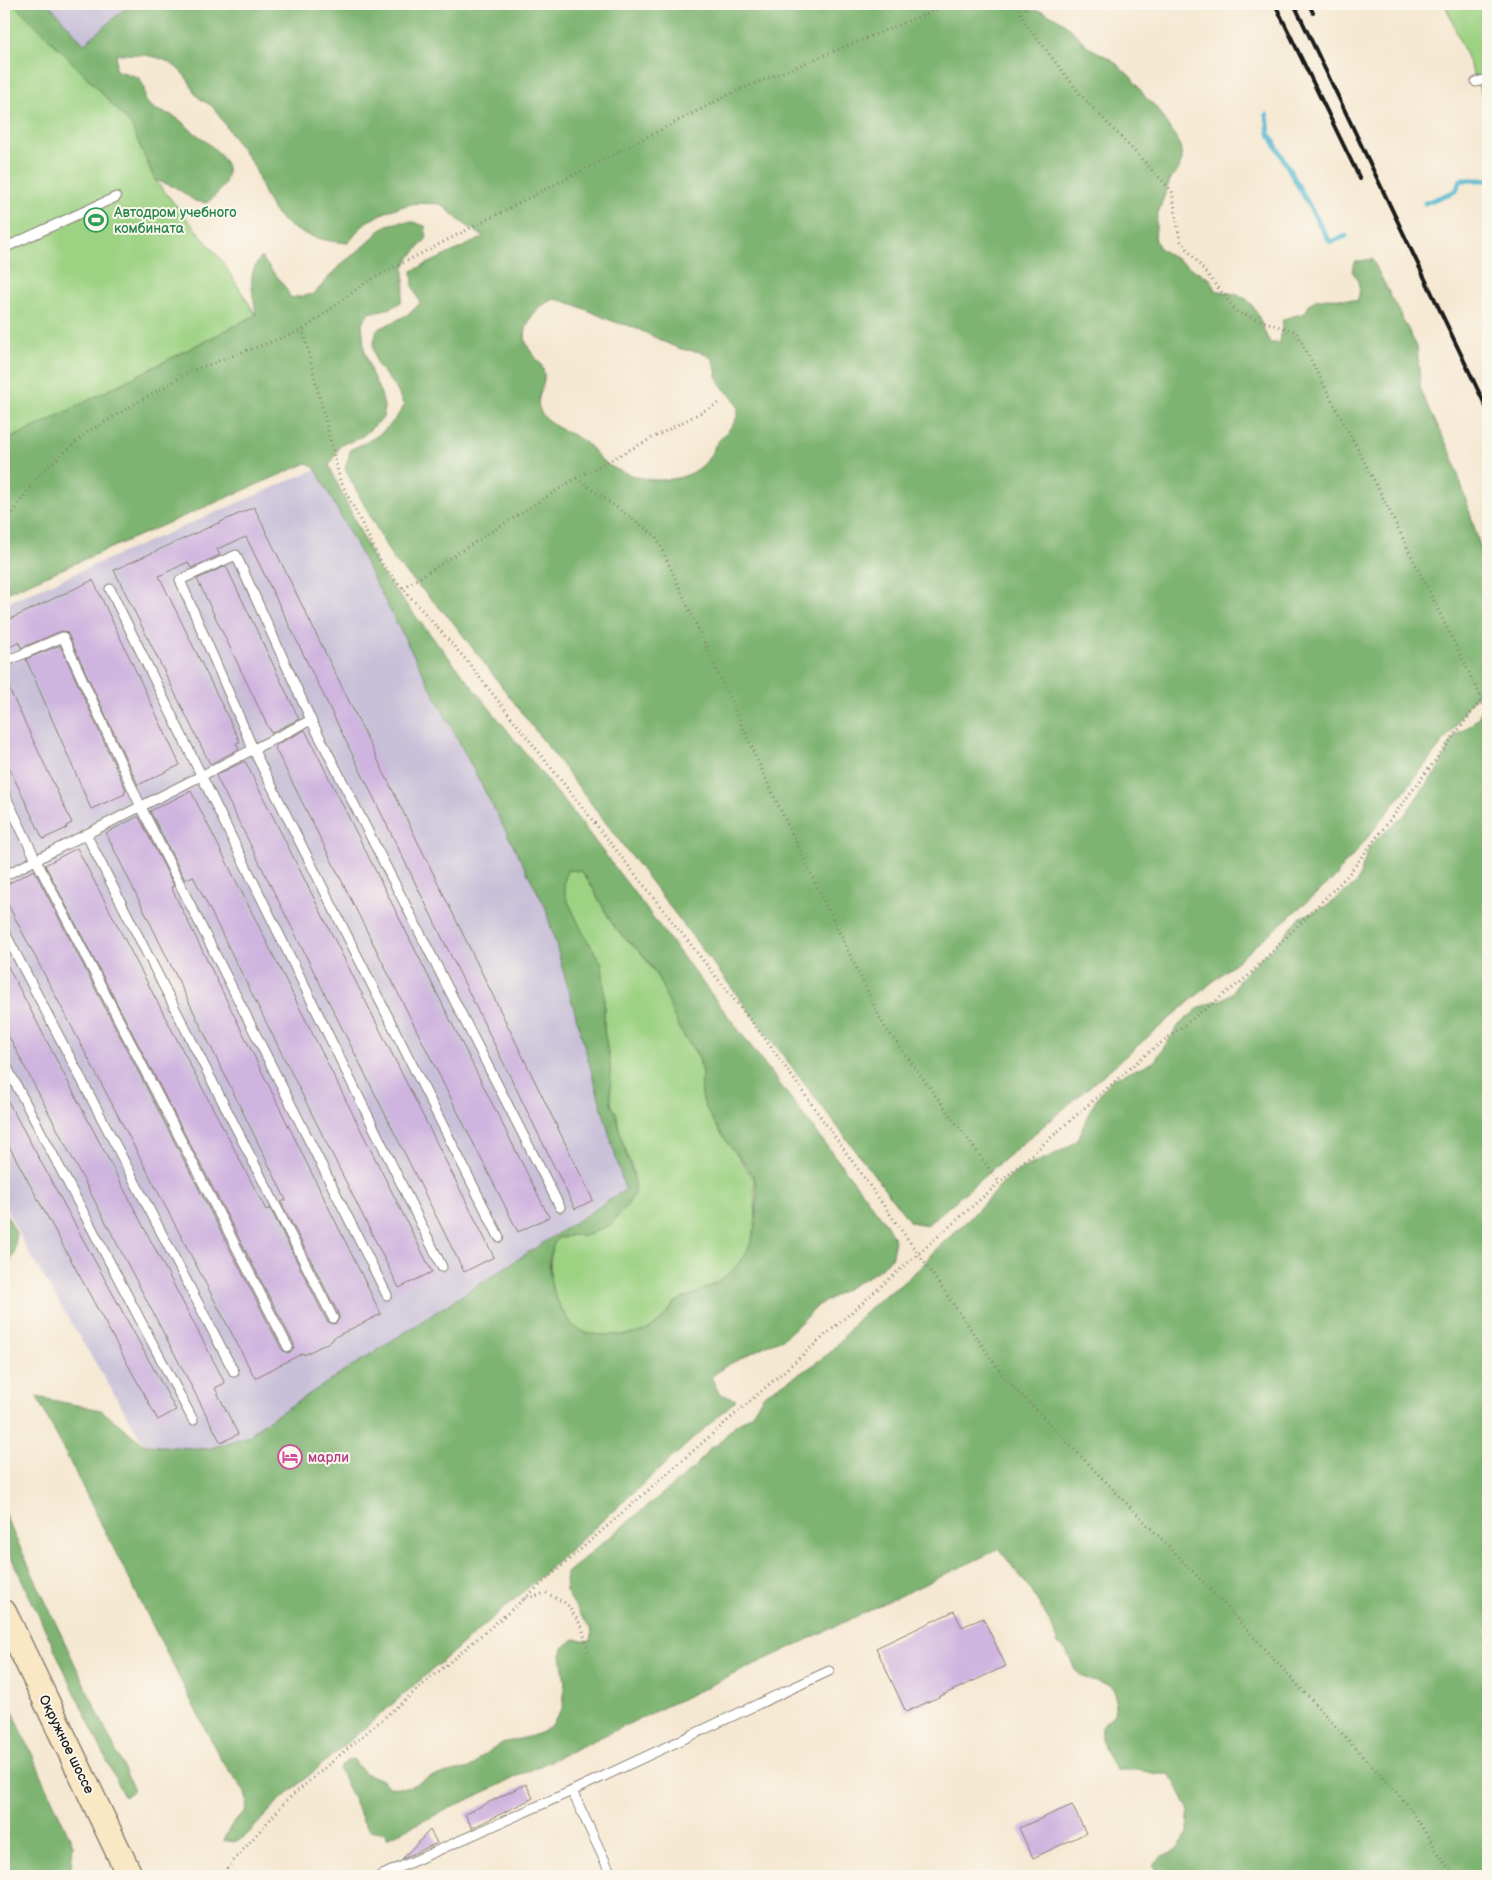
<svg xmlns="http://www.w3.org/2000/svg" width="1492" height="1880" font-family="'Balsamiq Sans',sans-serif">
  <rect width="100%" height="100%" fill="#fbf7ec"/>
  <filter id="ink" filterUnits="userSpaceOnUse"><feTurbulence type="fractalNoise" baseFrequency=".02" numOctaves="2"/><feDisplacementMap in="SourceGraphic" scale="10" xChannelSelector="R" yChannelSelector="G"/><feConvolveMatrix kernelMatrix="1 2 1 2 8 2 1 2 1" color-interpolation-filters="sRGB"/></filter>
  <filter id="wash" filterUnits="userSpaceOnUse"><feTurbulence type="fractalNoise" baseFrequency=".0096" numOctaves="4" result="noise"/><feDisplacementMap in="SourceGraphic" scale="20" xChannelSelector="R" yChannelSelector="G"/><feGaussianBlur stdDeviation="1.12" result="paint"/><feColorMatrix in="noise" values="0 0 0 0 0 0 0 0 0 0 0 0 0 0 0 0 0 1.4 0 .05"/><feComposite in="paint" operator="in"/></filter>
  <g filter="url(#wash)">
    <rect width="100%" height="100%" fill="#f5e8d2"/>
    <!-- industrial -->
    <path fill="#c8c0d8" d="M 49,4 L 130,4 L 84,44 Z
      M 316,469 L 545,906 L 625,1190 L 255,1429 L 250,1436 L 207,1449 L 145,1445 L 26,1248 L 4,1204 L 4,604 Z"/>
    <!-- green -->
    <path fill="#9dd283" stroke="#5c7750" d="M 4,4 L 14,4 L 85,75 L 131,125 L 155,180 L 222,261 L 256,315 L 40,425 L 4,441 Z
      M 1445,4 L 1488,4 L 1488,110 Z
      M 567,870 L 581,871 L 590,883 L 611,922 L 620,934 L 641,953 L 649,964 L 665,989 L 681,1032 L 699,1058 L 702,1075 L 702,1089 L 721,1132 L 754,1179 L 756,1223 L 749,1250 L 733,1270 L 724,1278 L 699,1292 L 675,1302 L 668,1312 L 659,1322 L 646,1331 L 634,1335 L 596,1335 L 585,1332 L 574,1327 L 560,1306 L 550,1284 L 551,1247 L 557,1238 L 574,1235 L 588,1235 L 611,1224 L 628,1204 L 634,1193 L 633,1171 L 621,1137 L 616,1113 L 611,1104 L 610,1065 L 604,1029 L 604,988 L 602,964 L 583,933 L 565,895 L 564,882 Z"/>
    <!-- forest -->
    <path fill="#7eb471" stroke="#4d6846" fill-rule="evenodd" d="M 14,4 L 49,4 L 84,44 L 130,4 L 1026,4 L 1029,10 L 1041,11 L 1053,16 L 1063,22 L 1090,48 L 1111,59 L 1131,77 L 1146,98 L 1155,106 L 1180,144 L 1182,160 L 1178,171 L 1170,180 L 1157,216 L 1155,239 L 1160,249 L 1211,280 L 1215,290 C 1223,292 1231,293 1239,295 C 1258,302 1261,328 1270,343 L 1280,343 L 1283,319 L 1305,313 C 1307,310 1309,304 1312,302 C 1321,295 1346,299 1357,301 C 1362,289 1359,281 1352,271 L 1355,262 L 1372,259 L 1417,347 L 1421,393 L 1452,455 L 1488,572 L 1488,679 L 1484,689 L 1466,707 L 1455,727 L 1352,857 L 1343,865 L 1337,876 L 927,1225 L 910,1222 L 452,621 L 393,559 L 345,469 L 351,449 C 377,438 389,430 404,406 L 397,390 L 376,363 L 373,346 L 377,330 L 409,314 L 420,303 L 413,287 L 412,271 L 484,237 L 460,221 L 441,204 L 415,203 L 390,210 L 366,222 L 348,243 C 311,240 280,230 265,195 C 259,183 258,171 250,160 C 243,151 236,142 230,132 C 224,124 219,114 213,107 C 209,103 201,101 197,96 C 193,92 192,85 188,80 C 168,53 147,55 117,54 L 115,70 L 138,77 C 140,80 143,84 144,87 C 146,96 142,100 152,107 C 158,112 166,112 173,116 C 180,119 185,125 191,130 C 221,153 247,170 207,203 L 195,201 L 175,187 L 155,180 L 131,125 L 85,75 ZM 555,299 C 575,303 593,313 612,321 C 619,324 626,324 633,327 C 648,333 662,342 678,348 C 688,352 701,349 710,357 C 717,363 715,373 719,381 C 722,390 734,396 737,405 C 743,421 722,434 715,446 C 713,449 712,453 710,456 C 699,475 677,480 657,480 C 643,480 615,471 604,462 C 597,456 592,448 586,443 C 572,432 553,429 542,414 C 532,400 546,388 544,374 C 543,362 532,356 527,345 C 519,326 538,304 555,299 Z
      M 400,222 L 413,222 L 425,226 L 427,238 L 411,256 L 404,266 L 404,289 L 401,302 L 391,308 L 369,313 L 362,323 L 364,348 L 371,372 L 381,394 L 384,406 L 383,418 L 364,435 L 353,441 L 341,444 L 329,466 L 378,569 L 575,815 L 887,1225 L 895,1241 L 891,1259 L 877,1271 L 819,1305 L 783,1339 L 767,1345 L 726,1366 L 711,1377 L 719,1393 L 736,1400 L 529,1587 L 278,1802 L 245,1837 L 234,1842 L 223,1840 L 234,1821 L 245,1812 L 247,1801 L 244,1790 L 221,1760 L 37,1397 L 101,1410 L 145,1445 L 207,1449 L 250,1436 L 255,1429 L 625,1190 L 545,906 L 316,469 L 307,463 L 4,594 L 4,441 L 40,425 L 256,315 C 254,292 245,277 261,257 L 285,287 L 291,298 L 314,294 L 340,265 L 368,243 L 377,233 L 387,225 ZM 567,870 L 581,871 C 595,888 602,908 614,926 C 622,937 632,943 641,953 C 662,975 667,1003 680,1030 C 685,1039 695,1048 699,1058 C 705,1073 698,1092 705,1106 C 711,1119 721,1133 729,1145 C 737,1155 748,1165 754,1178 C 758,1187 756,1202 756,1212 C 756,1253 734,1275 699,1292 C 692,1296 684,1297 678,1301 C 673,1303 672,1308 668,1312 C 653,1331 638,1335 615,1335 C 601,1335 587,1335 575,1327 C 570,1324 567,1317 564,1313 C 550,1291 543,1261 557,1238 L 574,1235 L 588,1235 L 611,1224 L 628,1204 L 634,1193 L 635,1181 L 621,1137 L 616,1113 L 611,1104 L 610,1065 L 604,1029 L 604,988 L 602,964 L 583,933 L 565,895 L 564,882 Z
      M 1488,693 L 1488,1876 L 1159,1876 L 1153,1865 L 1162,1856 L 1178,1849 L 1188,1833 L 1189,1812 L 1175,1782 L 1168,1774 L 1158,1774 L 1138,1770 L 1116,1770 C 1108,1757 1099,1742 1101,1726 L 1114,1714 L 1116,1695 L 1111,1685 L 1092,1681 L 1083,1677 L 1075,1670 L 1066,1650 L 1058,1644 L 1051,1624 L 1031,1590 L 999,1549 L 387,1838 L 386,1833 L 370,1830 L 366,1827 L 339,1769 C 343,1764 346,1760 353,1759 L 364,1773 L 380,1779 L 389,1787 L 407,1788 L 430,1777 L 470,1768 L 476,1764 L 480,1758 L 502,1743 L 532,1736 L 542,1732 L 553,1724 L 563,1706 L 565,1683 L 561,1655 L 563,1648 L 574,1639 L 591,1641 L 592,1635 L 591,1628 L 581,1616 L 566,1591 L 566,1573 L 695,1467 L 711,1447 L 717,1445 L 734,1426 L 750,1416 L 764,1395 L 809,1368 L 832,1351 L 859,1318 L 877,1301 L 899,1286 L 922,1266 L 933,1252 L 969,1219 L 1007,1179 L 1021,1169 L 1059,1152 L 1075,1142 L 1080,1135 L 1090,1110 L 1100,1094 L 1112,1079 L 1154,1062 L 1179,1025 L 1200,1007 L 1223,999 L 1233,992 L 1240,978 L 1259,959 L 1274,947 L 1295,923 L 1299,918 L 1327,906 L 1357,883 L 1370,845 L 1404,816 L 1427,783 L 1436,772 L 1455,735 L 1471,725 L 1479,716 Z
      M 4,1209 L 16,1233 L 14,1254 L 4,1279 Z
      M 4,1513 L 134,1790 L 124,1797 L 4,1542 Z
      M 4,1692 L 73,1845 L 70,1876 L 4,1876 Z"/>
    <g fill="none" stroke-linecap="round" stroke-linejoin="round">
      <!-- stream -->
      <path stroke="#51b7cf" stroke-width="5" d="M 1267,115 L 1269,133 L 1326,236 L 1331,242 L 1346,236
        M 1425,203 L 1456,191 L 1461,180 L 1488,180"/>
    </g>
    <g id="blocks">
      <!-- building -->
      <path fill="#cfb4df" d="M 254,507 L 593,1200 L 575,1209 L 246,537 L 217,549 L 220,555 L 191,568 L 188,562 L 159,576 L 240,742 L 236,743 L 239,749 L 210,764 L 114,570 Z
        M 226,566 L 299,719 L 271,733 L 197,579 Z
        M 93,580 L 180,765 L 138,785 L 67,632 L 61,631 L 21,648 L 19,642 L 4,650 L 4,622 Z
        M 60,645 L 126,790 L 124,791 L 125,794 L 91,809 L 26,659 Z
        M 4,678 L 72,823 L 66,826 L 67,828 L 43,839 L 4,757 Z
        M 305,730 L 549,1217 L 518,1232 L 275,748 L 277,746 L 276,745 Z
        M 245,761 L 494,1257 L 464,1272 L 217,778 L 216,775 Z
        M 191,791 L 432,1272 L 399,1288 L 193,876 L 185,880 L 150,811 Z
        M 137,817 L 139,817 L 174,886 L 171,887 L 381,1314 L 333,1338 L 333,1340 L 304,1355 L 303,1353 L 255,1378 L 4,897 L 4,886 L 34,870 L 282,1350 L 287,1353 L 291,1352 L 294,1348 L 294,1344 L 45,865 L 77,848 L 266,1210 L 270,1208 L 327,1321 L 332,1324 L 336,1323 L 339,1319 L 339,1315 L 281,1202 L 286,1200 L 106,833 Z
        M 4,959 L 225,1383 L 215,1388 L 238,1434 L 221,1443 L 4,1027 Z
        M 4,1094 L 176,1410 L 158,1420 L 4,1137 Z
        M 954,1611 L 962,1627 L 983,1618 L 1006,1666 L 906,1712 L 876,1648 Z
        M 526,1784 L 533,1798 L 472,1828 L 465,1814 Z
        M 1072,1805 L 1086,1833 L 1033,1858 L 1019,1828 Z
        M 430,1830 L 437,1843 L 402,1859 Z"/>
    </g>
  </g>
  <g filter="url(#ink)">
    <use href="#blocks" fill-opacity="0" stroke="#888277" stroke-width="1"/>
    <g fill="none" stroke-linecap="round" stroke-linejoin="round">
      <!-- lane casing -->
      <g stroke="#888277" stroke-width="11">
        <path id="lane" d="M 1476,82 L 1488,79
          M 4,248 L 116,197
          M 110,589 L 442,1267
          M 4,662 L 63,637 L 141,807 L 387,1295
          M 4,793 L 36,860 L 288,1347
          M 86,834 L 333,1318
          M 4,876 L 311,720
          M 4,931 L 234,1372
          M 4,1062 L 193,1420
          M 499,1237 L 253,749 L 180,580 L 236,555 L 311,720 L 560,1207
          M 380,1876 L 572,1791
          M 612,1876 L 572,1791 L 829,1671"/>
      </g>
      <!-- secondary casing -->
      <g stroke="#888277" stroke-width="28">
        <path id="secondary" d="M 4,1613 L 130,1876"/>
      </g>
      <!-- path -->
      <path stroke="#888277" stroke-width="3" stroke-dasharray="1 4" stroke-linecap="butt" d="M 950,4 L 734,92 L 366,282 L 303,330 L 340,480 L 383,566 L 466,660 L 766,1040 L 919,1255 L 1004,1377 L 1202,1581 L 1407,1804 L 1453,1876
        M 1016,4 L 1026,24 L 1080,94 L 1172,191 L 1180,240 L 1238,313 L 1296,332 L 1377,486 L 1482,699 L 1488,722
        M 576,478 L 656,536 L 770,788 L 884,1026 L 1000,1183
        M 4,525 L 38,476 L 86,433 L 191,371 L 303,330
        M 403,588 L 576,478 L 719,403
        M 524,1599 L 1144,1056 L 1247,977 L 1348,875 L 1482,699 L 1488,693
        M 220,1876 L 287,1800 L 524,1599 L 546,1593 L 567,1604 L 582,1627 L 589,1655"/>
      <!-- lane -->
      <use href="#lane" stroke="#fff" stroke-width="9"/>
      <!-- secondary -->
      <use href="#secondary" stroke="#fae7c3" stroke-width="25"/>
      <!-- rail -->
      <path stroke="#1c1c1c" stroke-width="4" d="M 1275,4 L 1360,179
        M 1294,4 L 1488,411
        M 1309,4 L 1313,13"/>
    </g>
  </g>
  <!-- icons -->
  <defs>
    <g id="stadium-ring" transform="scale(1.25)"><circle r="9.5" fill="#fbf7ec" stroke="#2e9e5b" stroke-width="1.5"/><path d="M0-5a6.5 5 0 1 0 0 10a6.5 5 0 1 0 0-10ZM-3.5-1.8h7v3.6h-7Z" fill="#2e9e5b"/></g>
    <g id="hotel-ring" transform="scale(1.25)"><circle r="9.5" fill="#fbf7ec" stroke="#d1479c" stroke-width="1.5"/><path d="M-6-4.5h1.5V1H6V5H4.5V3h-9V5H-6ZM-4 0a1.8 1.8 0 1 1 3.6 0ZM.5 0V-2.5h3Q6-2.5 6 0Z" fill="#d1479c"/></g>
  </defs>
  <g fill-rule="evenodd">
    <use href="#stadium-ring" x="96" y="220"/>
    <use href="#hotel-ring" x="290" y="1457"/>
  </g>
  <g text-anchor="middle" stroke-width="4" stroke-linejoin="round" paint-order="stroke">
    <!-- leisure labels -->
    <g font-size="14" fill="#27864d" stroke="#fbf7ec" text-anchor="start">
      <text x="114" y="217">Автодром учебного<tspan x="114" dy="16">комбината</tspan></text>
    </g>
    <!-- hotel labels -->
    <g font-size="14" fill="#b23c85" stroke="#fbf7ec" text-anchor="start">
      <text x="308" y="1462">марли</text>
    </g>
    <!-- street labels -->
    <g font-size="14" fill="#1c1c1c" stroke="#fbf7ec">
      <text transform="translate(67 1744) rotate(64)" y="5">Окружное шоссе</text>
    </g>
  </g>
  <!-- margin -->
  <rect width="1492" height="1880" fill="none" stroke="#fbf7ec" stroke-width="20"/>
</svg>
